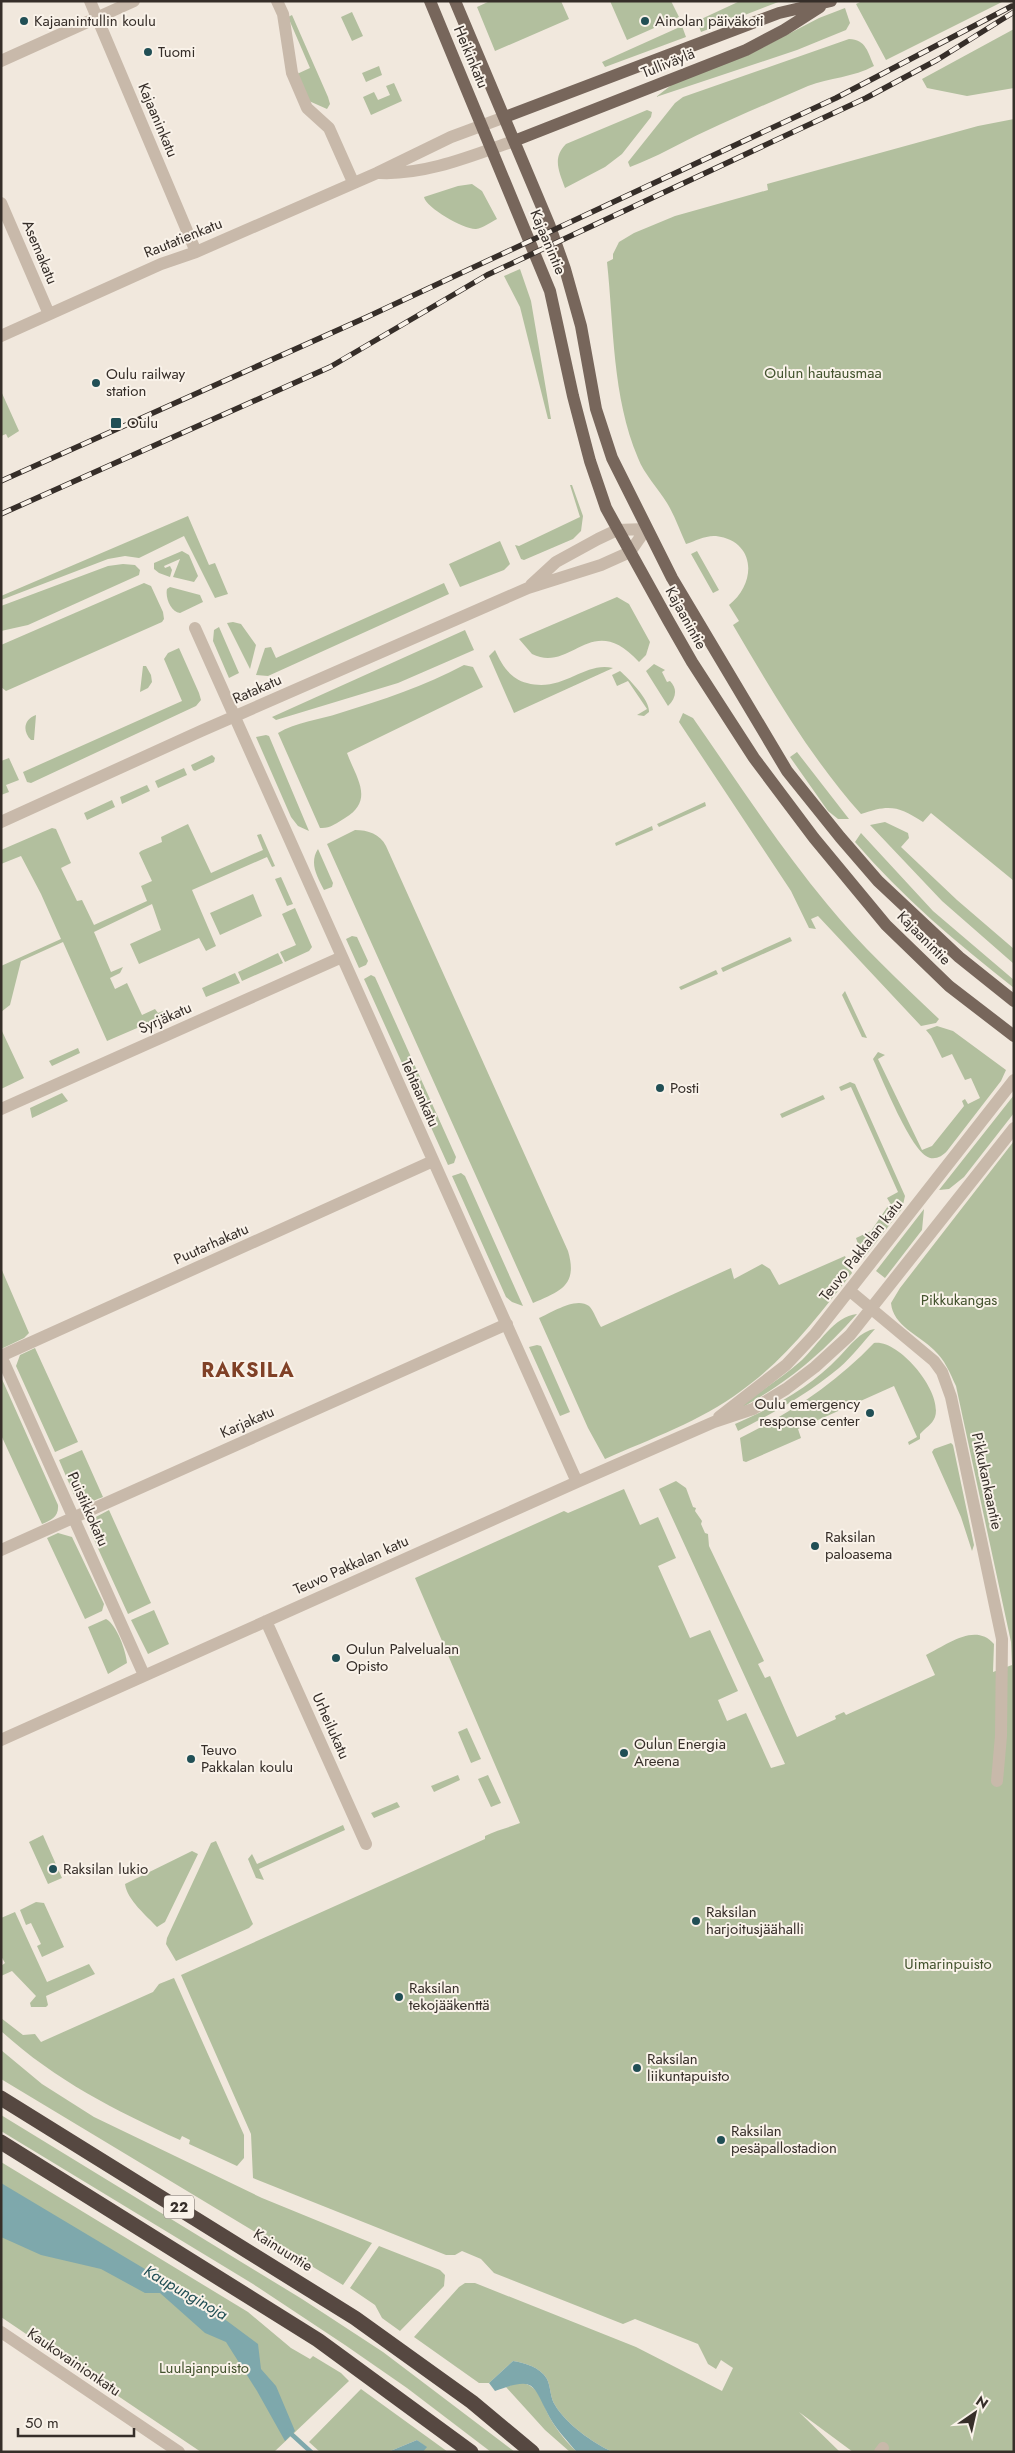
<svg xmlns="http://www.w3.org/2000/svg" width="1015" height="2453" font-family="Jost,sans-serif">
  <rect width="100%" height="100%" fill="#f1e8dd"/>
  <!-- green -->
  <path fill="#b2bf9e" d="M 490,1 L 561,1 L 569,19 L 495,51 L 477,7 Z
    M 610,1 L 671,1 L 679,17 L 627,40 Z
    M 740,1 L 781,1 L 701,32 L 697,21 Z
    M 862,1 L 1004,1 L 886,60 L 856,4 Z
    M 845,8 L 850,23 L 846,30 L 797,50 L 656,97 L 674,83 L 748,55 L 819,18 Z
    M 352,12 L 363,36 L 352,41 L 341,17 Z
    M 292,15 L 328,97 L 330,104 L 327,109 L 309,101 L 297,74 L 310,68 L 288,17 Z
    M 682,26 L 686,37 L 605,67 L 602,62 Z
    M 1014,29 L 1014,88 L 967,96 L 927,88 L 922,79 Z
    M 849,39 C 866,39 868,53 874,66 C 854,77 829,78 808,86 C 774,101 740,115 706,131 C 680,143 657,157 630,167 L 628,162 L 675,103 L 683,97 Z
    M 379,66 L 382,75 L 366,82 L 362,73 Z
    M 394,83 L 402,101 L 371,115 L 363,97 L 374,92 L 378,100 L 390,95 L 386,86 Z
    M 647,110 L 652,112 L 651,117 L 622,154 L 605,167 L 565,188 C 559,171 552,158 566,144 Z
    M 1014,119 L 1014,881 L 931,813 L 923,822 C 899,806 889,804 861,814 C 810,757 772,691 733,625 L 739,621 L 729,605 C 757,583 756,541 716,536 C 706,535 695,541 686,544 C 680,531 675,516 667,503 C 658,488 644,474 638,458 C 612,396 614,327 607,262 L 613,259 L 613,254 L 619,242 L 634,233 L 675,216 L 768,190 L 767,184 L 978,126 Z
    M 472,184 L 482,191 L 497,219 C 491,222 483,228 476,229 C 465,230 426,208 424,197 L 458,186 Z
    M 520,269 L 531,301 L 551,419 L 548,419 L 520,307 L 504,276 Z
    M 1,391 L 19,431 L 8,438 L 6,434 L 1,436 Z
    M 570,485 L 572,485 L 583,516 L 581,531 L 573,539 L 524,560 L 521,559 L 515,545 L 519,546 L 580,517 Z
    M 188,516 L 209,565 L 215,563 L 228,594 L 215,598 L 184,536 L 139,558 L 125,556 L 108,559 L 1,600 L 1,596 Z
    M 500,541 L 510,564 L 504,570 L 460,587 L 449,564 Z
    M 182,551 L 189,555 L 198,576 L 194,582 L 173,577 L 180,559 L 164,566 L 165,568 L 170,566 L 172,570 L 170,577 L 159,573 L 154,569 L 154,563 Z
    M 697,551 L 719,590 L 713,593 L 691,554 Z
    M 123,564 L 135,565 L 140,570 L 139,575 L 28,625 L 1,631 L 1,606 L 108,566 Z
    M 144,583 L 151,586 L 163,612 L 164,619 L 162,622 L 6,691 L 1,687 L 1,645 Z
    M 444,583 L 449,594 L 268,676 L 256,675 L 265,648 L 271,647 L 276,658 Z
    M 170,587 L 200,595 L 203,602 L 180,613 C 171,612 165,598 167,589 Z
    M 617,597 L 629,604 L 650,642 L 646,655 L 639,662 C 591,609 572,674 532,654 L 519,639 Z
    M 233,622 L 241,624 L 256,645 L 250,669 L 227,623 Z
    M 219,627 L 239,673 L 229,678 L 213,641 L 214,630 Z
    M 465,630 L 474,650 L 398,683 L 276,720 L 272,717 Z
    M 179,648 L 199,693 L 201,700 L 196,706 L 31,783 L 27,782 L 23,772 L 182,701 L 164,659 L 168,653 Z
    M 495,650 C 502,665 510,679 527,683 C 563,693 584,661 613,668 L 514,713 L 489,656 Z
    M 654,664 L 665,670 L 662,672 L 667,682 L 670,681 C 678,689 676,698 668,706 L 646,671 Z
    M 464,665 L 473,667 L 483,687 L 347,753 C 356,778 375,800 345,818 C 337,823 329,829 320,828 L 278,733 C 296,722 319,720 340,713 C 382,700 425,686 464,665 Z
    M 143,666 L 146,666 L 151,675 L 152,682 L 148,688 L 140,692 Z
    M 620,671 C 629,679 650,700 649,712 L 644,716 L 637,715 L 647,709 L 628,681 L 617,686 L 612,675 Z
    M 683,713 L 693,718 C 737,781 778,845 827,904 C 861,946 900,982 939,1019 L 936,1023 L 921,1026 L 818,916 L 811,919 L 816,929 L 809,928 L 791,891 L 679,722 Z
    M 36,715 L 34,740 L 31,740 C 22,731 24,719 36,715 Z
    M 266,735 L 269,736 L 309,831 L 298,826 L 291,817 L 256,737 Z
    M 797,752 L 849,819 L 838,819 L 828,811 L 790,757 Z
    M 212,755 L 215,758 L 214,762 L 195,771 L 193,770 L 191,765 Z
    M 9,758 L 19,780 L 6,785 L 9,792 L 1,795 L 1,761 Z
    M 184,768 L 187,775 L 158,788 L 155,781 Z
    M 147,785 L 150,791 L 122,804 L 120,797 Z
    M 112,800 L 115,807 L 87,820 L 84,813 Z
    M 705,802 L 706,806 L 659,827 L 657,824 Z
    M 885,822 L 908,833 L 909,838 L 901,847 L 957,900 L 1014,949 L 1014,964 L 942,901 L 870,825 Z
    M 188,824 L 211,873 L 263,850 L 257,835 L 261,834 L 275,866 L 272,867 L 267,857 L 192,890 L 216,946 L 206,951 L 199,938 L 139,964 L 130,944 L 161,930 L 152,904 L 94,932 L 111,972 L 123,967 L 120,973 L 110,978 L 115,989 L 127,983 L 142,1015 L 155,1009 L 158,1013 L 163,1011 L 165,1016 L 107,1041 L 63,942 L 21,961 L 10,1005 L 1,1012 L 1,966 L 61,939 L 41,894 L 21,856 L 1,864 L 1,850 L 52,828 L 56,829 L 71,863 L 61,868 L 77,901 L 82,900 L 94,925 L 147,901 L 141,886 L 152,881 L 139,853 L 141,851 L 162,842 L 161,837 Z
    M 652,826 L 653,830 L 616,846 L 615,843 Z
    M 355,830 C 368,830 380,834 386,846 L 568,1251 C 578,1285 561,1291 533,1303 L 327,844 Z
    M 861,833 L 933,911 L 1014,980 L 1014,988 C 958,944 902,897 855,842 Z
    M 318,849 L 333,883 L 332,887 L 324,890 C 317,876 309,863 318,849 Z
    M 281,877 L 293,904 L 287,906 L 275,879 Z
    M 253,894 L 262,916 L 220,935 L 210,913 Z
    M 295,908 L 312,947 L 309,951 L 285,962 L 280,952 L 296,945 L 282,914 Z
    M 352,936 L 357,937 L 368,961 L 366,965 L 359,968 L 346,939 Z
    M 790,937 L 792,941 L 723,972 L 721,968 Z
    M 278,953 L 283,963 L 242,981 L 238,972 Z
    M 716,970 L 718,974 L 681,990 L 679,987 Z
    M 235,973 L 240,983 L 206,997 L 202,988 Z
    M 371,975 L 375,977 L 456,1157 L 454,1163 L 448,1165 L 364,979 Z
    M 845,991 L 867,1038 L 862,1037 L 842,995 Z
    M 937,1026 L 953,1031 L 1006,1070 L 1001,1081 L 947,1151 C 942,1157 933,1161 926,1156 C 909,1145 883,1081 873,1059 L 878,1052 L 885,1055 L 878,1059 L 922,1150 L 932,1146 L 964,1106 L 962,1101 L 965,1099 L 968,1104 L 980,1098 L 971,1078 L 965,1080 L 952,1054 L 942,1058 L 931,1036 L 926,1030 Z
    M 1,1029 L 24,1078 L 1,1089 Z
    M 78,1048 L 80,1053 L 52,1066 L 49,1061 Z
    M 850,1082 L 855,1084 L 905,1196 L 902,1209 L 863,1259 L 856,1238 L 871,1231 L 890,1203 L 887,1198 L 898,1192 L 851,1087 L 841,1091 L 839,1087 Z
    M 62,1093 L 68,1101 L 32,1118 L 30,1108 Z
    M 823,1095 L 825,1099 L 782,1118 L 780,1114 Z
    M 1014,1095 L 1014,1113 L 964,1177 L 949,1189 L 939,1190 Z
    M 1014,1141 L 1014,2452 L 853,2452 L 799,2412 L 840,2452 L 613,2452 C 594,2444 565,2423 555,2405 C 550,2398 551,2387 547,2379 C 540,2367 525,2363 513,2361 L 489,2383 L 479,2383 L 414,2337 L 459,2287 L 465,2283 L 475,2283 L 636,2347 L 722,2391 L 733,2368 L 721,2360 L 716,2369 L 708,2364 L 698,2344 L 635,2319 L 623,2324 L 494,2273 L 481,2259 L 462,2251 L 455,2255 L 446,2255 L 253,2178 L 251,2134 L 181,1975 L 485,1839 L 485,1836 C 497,1830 508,1828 520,1823 L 415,1578 L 564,1511 L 568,1513 L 624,1489 L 640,1525 L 658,1517 L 676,1558 L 658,1566 L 690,1638 L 710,1630 L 738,1691 L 718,1700 L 727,1721 L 746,1713 L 771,1768 L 785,1764 L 659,1489 L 676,1481 L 686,1488 L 693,1507 L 696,1508 L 695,1511 L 702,1521 L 701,1524 L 705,1533 L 708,1534 L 709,1546 L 764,1661 L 758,1664 L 765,1678 L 770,1676 L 797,1737 L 836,1719 L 835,1716 L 844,1712 L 846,1715 L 935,1675 L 926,1655 C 947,1645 975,1622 994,1644 L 993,1672 L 1012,1665 L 1011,1642 L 956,1386 C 950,1373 945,1360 934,1350 C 919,1335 893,1326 891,1303 L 900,1288 Z
    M 461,1173 L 465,1176 L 523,1306 L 512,1302 L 506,1297 L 452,1176 Z
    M 924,1209 L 922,1230 L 885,1278 L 876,1271 Z
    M 845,1256 L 852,1273 C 818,1316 786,1359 741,1391 C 701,1421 650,1439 605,1459 L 588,1428 L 539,1318 C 551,1313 576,1296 589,1306 C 594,1311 597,1321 601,1327 L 731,1268 L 734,1279 L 762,1264 L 770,1269 L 779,1285 Z
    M 1,1268 L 29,1333 L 24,1338 L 1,1349 Z
    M 857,1314 C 821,1354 791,1380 743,1407 L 742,1405 C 762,1390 783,1377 802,1360 C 818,1345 834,1316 857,1314 Z
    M 875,1329 C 863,1342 852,1357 839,1368 C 808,1394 773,1413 738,1431 L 735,1424 C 772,1408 811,1387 839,1357 C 850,1346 860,1331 875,1329 Z
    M 874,1343 C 899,1339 943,1392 935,1417 C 932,1425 925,1428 920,1434 L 920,1439 L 909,1445 L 908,1442 L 917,1437 L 894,1386 L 798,1429 L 801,1438 L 746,1462 L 743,1461 L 740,1438 C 790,1413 835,1384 874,1343 Z
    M 537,1345 L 541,1346 L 570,1412 L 560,1416 L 529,1347 Z
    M 35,1348 L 78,1442 L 55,1452 L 16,1366 L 20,1355 Z
    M 1,1377 L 58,1505 C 59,1517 51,1520 42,1524 L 1,1435 Z
    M 951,1443 L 953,1445 L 974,1545 L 972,1551 L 961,1517 L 932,1452 L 934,1449 Z
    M 82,1450 L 103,1497 C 92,1501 84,1507 75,1497 L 59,1460 Z
    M 109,1510 L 151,1603 L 128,1614 L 90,1531 L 92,1519 Z
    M 58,1533 L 72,1537 L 104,1604 L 102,1611 L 85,1619 L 47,1538 Z
    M 154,1610 L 169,1644 L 148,1654 L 131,1620 Z
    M 106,1619 C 117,1625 126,1651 127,1663 L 108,1674 L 88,1627 Z
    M 467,1728 L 481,1759 L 471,1763 L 458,1732 Z
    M 458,1775 L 460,1780 L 434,1792 L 431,1786 Z
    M 488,1775 L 501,1803 L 491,1807 L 478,1779 Z
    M 397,1802 L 400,1807 L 374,1818 L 371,1813 Z
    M 343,1825 L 345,1830 L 259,1869 L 264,1880 L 256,1878 L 248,1859 L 252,1854 L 257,1864 Z
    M 43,1835 L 62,1878 L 48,1884 L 29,1842 Z
    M 216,1841 L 253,1924 L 249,1928 L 176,1961 L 166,1944 L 167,1938 L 211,1843 Z
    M 192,1851 L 198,1854 L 165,1922 L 157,1927 C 147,1916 127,1900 125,1884 Z
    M 36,1902 L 44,1903 L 64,1947 L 42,1957 L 37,1946 L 41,1944 L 31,1923 L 26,1925 L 20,1910 Z
    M 15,1912 L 47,1982 L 89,1964 L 95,1974 L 46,1996 L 48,2005 L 46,2007 L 31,2007 L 30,2003 L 36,1996 L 12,1971 L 1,1976 L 1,1966 L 5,1963 L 1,1956 L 1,1918 Z
    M 174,1978 L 244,2135 L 244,2158 L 237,2166 L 189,2144 L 190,2140 L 182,2136 L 180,2140 C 114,2110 55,2080 1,2031 L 1,2018 L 23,2035 L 35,2034 L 41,2042 L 153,1992 L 159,1984 Z
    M 1,2050 L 42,2084 L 94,2117 L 262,2198 L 372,2243 L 343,2285 L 1,2079 Z
    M 1,2115 L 302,2299 L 383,2352 L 515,2452 L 491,2452 L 407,2388 L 345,2345 L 253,2284 L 1,2131 Z
    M 1,2162 L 248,2312 L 291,2348 L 310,2359 L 313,2356 L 341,2373 L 349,2381 L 274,2452 L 201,2452 L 1,2317 Z
    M 379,2246 L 440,2270 L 445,2275 L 444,2286 L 400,2331 L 382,2318 L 375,2305 L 350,2288 Z
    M 519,2382 C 541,2386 541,2401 550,2418 C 556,2429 568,2444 577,2452 L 570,2452 L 545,2430 L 506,2387 Z
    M 361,2389 L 448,2452 L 423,2452 L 426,2447 L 417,2440 L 388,2452 L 320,2452 L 309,2442 Z"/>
  <!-- water -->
  <path fill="#7ea8ac" d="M 1,2183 L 175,2287 L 215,2312 L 258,2344 L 261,2369 L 276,2386 L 295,2431 L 285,2441 L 257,2391 L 226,2342 L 205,2333 L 160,2293 L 145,2293 L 101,2269 L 41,2255 L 1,2237 Z
    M 513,2361 C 525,2363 540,2367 547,2379 C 551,2387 550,2398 555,2405 C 565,2423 594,2444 613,2452 L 577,2452 L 574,2449 C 566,2439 556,2429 550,2418 C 532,2384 536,2376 495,2391 L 489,2383 Z
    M 417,2440 L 427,2447 L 423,2452 L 388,2452 Z"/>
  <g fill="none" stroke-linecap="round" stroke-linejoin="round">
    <!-- stream -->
    <path stroke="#7ea8ac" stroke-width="4.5" d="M 288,2431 L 311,2452"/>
    <!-- minor -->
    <path stroke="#c8b9aa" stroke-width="12" d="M 90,1 L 196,252
      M 277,1 L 283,14 L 292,73 L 307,108 L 329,128 L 353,182
      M 1,61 L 134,1
      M 380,173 C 426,175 471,156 514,141
      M 1,203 L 49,314
      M 1,336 L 161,264 L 196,252 L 377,173 L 451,137 L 505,117
      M 531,585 L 556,562 L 598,539 L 617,530 L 646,529
      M 195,628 L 577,1482
      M 1,822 L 201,731 L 528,588 L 601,565 L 630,552 L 646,529
      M 1,1109 L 342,957
      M 850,1291 L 934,1361 L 942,1372 L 951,1397 L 1002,1639 L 1001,1736 L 997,1781
      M 1,1356 L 433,1161
      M 1,1356 L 144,1675
      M 719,1417 L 786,1365 L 815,1334 L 1014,1080
      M 1,1550 L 507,1324
      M 266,1621 L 366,1844
      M 1,1740 L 577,1482 L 714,1422 L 753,1409 L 786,1389 L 815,1367 L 850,1335 L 1014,1128
      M 1,2332 L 179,2452
      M 880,2452 L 883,2448"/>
    <!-- major -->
    <path stroke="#77665b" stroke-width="12" d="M 430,1 L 550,291 L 573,396 L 590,461 L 606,508 L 668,620 L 692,662 L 754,758 L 814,838 L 886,925 L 949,986 L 1014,1036
      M 455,1 L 549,224 L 565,269 L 581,326 L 596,409 L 612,458 L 672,578 L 787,771 L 840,837 L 878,881 L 959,957 L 1014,1001
      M 505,117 L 779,13 L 831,1
      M 514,141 L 746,50 L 784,30 L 820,7"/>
    <!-- highway -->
    <path stroke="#564841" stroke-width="15" d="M 1,2098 L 355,2318 L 472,2402 L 532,2452
      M 1,2142 L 318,2340 L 471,2452"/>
    <!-- rail casing -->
    <g stroke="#362e29" stroke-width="5.5">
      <path id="rail" d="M 1,481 L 367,317 L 836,98 L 1012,6
        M 1,514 L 330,367 L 487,275 L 866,98 L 937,60 L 1014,12"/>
    </g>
    <!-- rail -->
    <use href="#rail" stroke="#f9f2e9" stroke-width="4" stroke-dasharray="11" stroke-linecap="butt"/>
  </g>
  <!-- markers -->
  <g fill="#214f55" stroke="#f9f2e9" stroke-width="2">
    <circle cx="24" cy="21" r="5"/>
    <circle cx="645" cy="21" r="5"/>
    <circle cx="148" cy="52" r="5"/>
    <circle cx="96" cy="383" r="5"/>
    <rect x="110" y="417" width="12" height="12" rx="2.5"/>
    <circle cx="660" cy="1088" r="5"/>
    <circle cx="870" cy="1413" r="5"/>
    <circle cx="815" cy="1546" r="5"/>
    <circle cx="336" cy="1658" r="5"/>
    <circle cx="624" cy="1753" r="5"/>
    <circle cx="191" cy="1759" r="5"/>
    <circle cx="53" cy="1869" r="5"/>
    <circle cx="696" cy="1921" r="5"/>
    <circle cx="399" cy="1997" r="5"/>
    <circle cx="637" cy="2068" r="5"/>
    <circle cx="721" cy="2140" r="5"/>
  </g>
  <g text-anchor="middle" stroke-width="4" stroke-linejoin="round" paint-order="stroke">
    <!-- shield labels -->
    <rect fill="#f9f2e9" stroke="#706963" stroke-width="1" x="164" y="2195.5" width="30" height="23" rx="4"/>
    <g font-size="14" font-weight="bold" fill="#362e29">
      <text x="179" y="2212">22</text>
    </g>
    <!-- poi labels -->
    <g font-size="15" fill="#362e29" stroke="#f9f2e9" text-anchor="start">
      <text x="34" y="26">Kajaanintullin koulu</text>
      <text x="655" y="26">Ainolan päiväkoti</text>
      <text x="158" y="57">Tuomi</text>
      <text x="106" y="379">Oulu railway<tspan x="106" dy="17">station</tspan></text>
      <text x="127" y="428">Oulu</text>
      <text x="670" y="1093">Posti</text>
      <text x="860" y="1409" text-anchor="end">Oulu emergency<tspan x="860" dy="17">response center</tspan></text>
      <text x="825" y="1542">Raksilan<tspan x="825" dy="17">paloasema</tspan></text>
      <text x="346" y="1654">Oulun Palvelualan<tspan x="346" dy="17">Opisto</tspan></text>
      <text x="634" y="1749">Oulun Energia<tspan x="634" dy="17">Areena</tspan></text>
      <text x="201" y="1755">Teuvo<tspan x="201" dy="17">Pakkalan koulu</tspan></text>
      <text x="63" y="1874">Raksilan lukio</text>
      <text x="706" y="1917">Raksilan<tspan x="706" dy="17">harjoitusjäähalli</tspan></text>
      <text x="409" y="1993">Raksilan<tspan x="409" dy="17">tekojääkenttä</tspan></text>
      <text x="647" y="2064">Raksilan<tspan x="647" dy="17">liikuntapuisto</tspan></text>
      <text x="731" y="2136">Raksilan<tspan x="731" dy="17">pesäpallostadion</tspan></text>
    </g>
    <!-- street labels -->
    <g font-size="15" fill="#362e29" stroke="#f9f2e9">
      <text transform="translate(471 57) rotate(67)" y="5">Heikinkatu</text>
      <text transform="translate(668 63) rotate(-22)" y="5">Tulliväylä</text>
      <text transform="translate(158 120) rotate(67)" y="5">Kajaaninkatu</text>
      <text transform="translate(183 238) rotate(-22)" y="5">Rautatienkatu</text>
      <text transform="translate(548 242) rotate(67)" y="5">Kajaanintie</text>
      <text transform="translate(40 252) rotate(67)" y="5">Asemakatu</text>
      <text transform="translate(686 618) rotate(61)" y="5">Kajaanintie</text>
      <text transform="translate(257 689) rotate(-24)" y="5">Ratakatu</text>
      <text transform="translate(924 938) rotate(45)" y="5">Kajaanintie</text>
      <text transform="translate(165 1018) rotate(-24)" y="5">Syrjäkatu</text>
      <text transform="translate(420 1093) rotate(66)" y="5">Tehtaankatu</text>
      <text transform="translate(211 1244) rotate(-24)" y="5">Puutarhakatu</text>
      <text transform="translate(861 1250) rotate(-52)" y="5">Teuvo Pakkalan katu</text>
      <text transform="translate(247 1422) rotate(-24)" y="5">Karjakatu</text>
      <text transform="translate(987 1481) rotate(78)" y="5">Pikkukankaantie</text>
      <text transform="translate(88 1509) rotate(66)" y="5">Puistikkokatu</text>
      <text transform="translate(351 1565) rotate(-24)" y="5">Teuvo Pakkalan katu</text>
      <text transform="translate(331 1726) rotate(66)" y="5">Urheilukatu</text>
      <text transform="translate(283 2250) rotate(32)" y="5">Kainuuntie</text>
      <text transform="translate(74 2362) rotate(34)" y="5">Kaukovainionkatu</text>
    </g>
    <!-- park labels -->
    <g font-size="15" fill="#43532e" stroke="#f9f2e9">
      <text x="823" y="378">Oulun hautausmaa</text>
      <text x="959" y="1305">Pikkukangas</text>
      <text x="948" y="1969">Uimarinpuisto</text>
      <text x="204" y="2373">Luulajanpuisto</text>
    </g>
    <!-- water labels -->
    <g font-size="16" font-style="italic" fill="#214f55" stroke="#f9f2e9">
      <text transform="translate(186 2292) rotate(30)" y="6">Kaupunginoja</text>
    </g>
    <!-- district labels -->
    <g font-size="20" font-weight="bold" letter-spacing="1" fill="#804127" stroke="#f9f2e9">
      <text x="248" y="1377">RAKSILA</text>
    </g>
  </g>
  <!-- border -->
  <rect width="1015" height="2453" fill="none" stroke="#362e29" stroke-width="5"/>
  <!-- north arrow -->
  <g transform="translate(975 2413) rotate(34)" stroke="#f9f2e9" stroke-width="4" paint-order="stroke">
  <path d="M0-4L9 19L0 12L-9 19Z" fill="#362e29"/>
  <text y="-8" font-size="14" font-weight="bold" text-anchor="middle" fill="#362e29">N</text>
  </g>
  <!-- scale -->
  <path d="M18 2428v8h116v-8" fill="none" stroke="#362e29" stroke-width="2.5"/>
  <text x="25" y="2428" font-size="15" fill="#362e29" stroke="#f9f2e9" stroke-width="4" paint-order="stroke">50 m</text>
</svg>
